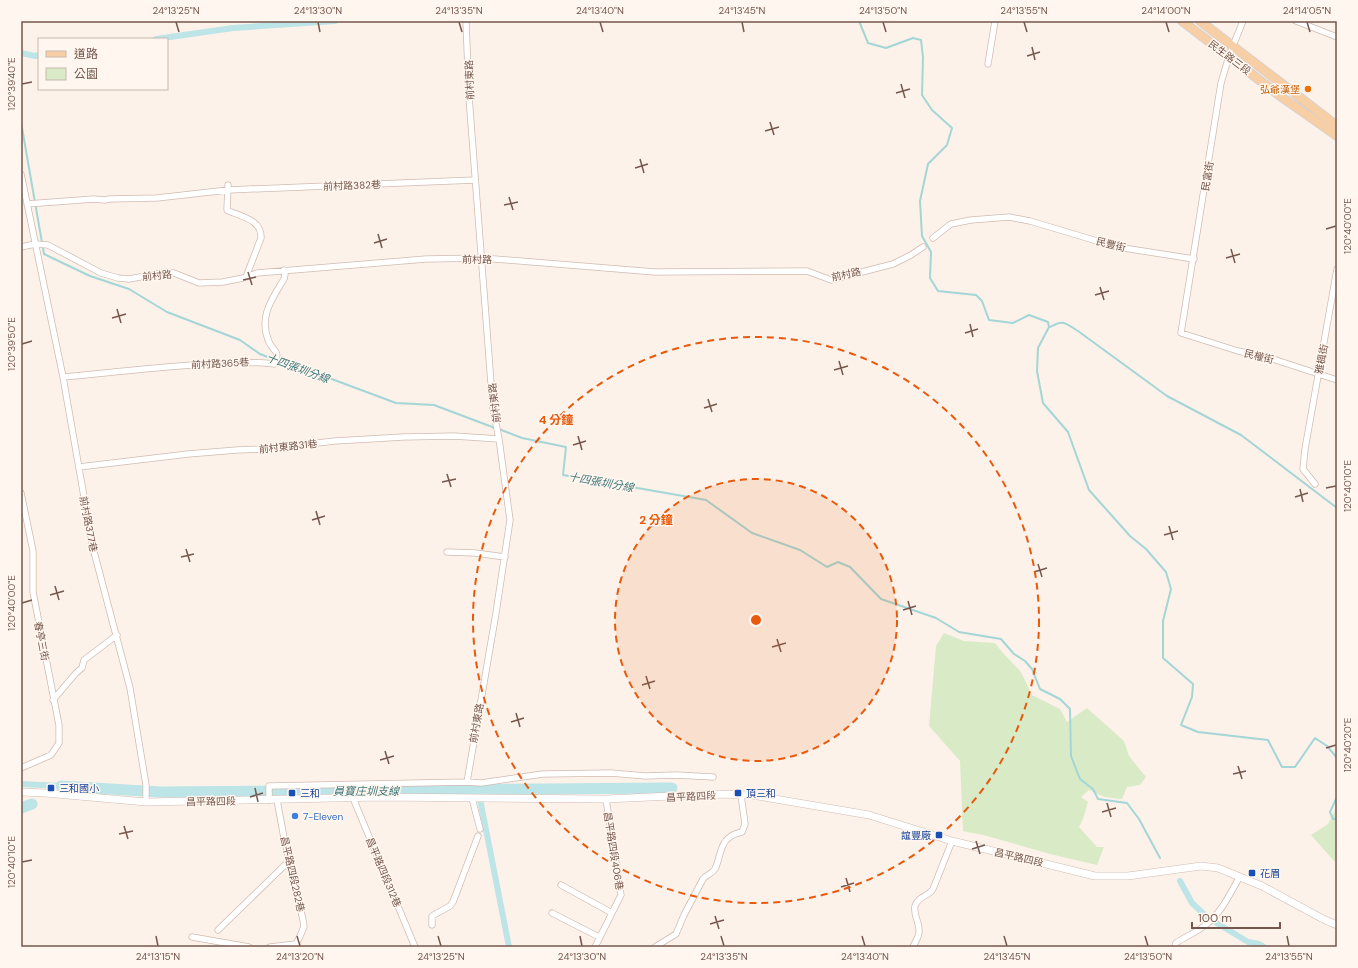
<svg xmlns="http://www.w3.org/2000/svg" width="1358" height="968" font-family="'DM Sans','Noto Sans TC',sans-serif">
  <rect width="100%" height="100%" fill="#fcf2e9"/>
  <!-- green -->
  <path fill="#d9eac7" d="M 944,633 L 964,641 L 995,643 L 1003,653 L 1021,672 L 1032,695 L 1060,709 L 1067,722 L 1087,708 L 1124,741 L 1129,756 L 1146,777 L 1140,785 L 1127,787 L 1122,799 L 1105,797 L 1089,790 L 1081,797 L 1088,802 L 1083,819 L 1079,827 L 1097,847 L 1104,847 L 1097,865 L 1050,854 L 987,836 L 963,831 L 960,761 L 929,726 L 936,646 Z
    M 1337,806 L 1337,862 L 1334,861 L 1311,835 L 1328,824 Z"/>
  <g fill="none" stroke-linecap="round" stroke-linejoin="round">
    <!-- stream -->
    <path stroke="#a4d5d7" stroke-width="2" d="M 859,21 L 868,43 L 886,48 L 913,38 L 921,40 L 923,57 L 922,95 L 932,110 L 952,128 L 947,145 L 928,164 L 920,201 L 922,236 L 931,252 L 930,278 L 938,291 L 976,295 L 982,301 L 989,320 L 1013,323 L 1029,315 L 1048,322 L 1049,327 L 1038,348 L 1037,371 L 1043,403 L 1068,432 L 1089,490 L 1130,536 L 1146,549 L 1166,572 L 1171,589 L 1163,621 L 1163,658 L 1193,684 L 1192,697 L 1181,725 L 1198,732 L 1268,740 L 1282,767 L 1295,767 L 1315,738 L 1327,746 L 1337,758
      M 21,122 L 44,254 L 90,276 L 129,289 L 167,312 L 240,340 L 260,354 L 288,365 L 329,378 L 396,403 L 434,405 L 495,428
      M 1050,327 C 1064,319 1065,323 1078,331 L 1167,396 L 1241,435 L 1337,508
      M 499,429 L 522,438 L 566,447 L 563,475 L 706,500 L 752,533 L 800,550 L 827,567 L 838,562 L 850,567 L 881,599 L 936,618 L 959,632 L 1001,639 L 1014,654 L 1025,661 L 1032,669 L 1040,689 L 1060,699 L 1070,709 L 1071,756 L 1080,779 L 1093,789 L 1098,799 L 1127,803 L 1139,819 L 1160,858
      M 1337,797 L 1330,812 L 1333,819 L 1337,819"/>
    <!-- canal -->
    <path stroke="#bde4e6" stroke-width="6" d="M 156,39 L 233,28 L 335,21
      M 21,53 L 35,56 L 39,55
      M 21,784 L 61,786
      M 478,789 L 509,947
      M 1180,881 L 1192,903 L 1207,917 L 1248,942 L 1259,944 L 1264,947"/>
    <!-- river -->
    <path stroke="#bde4e6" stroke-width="11" d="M 61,786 L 160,792 L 672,788
      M 21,808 L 32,804"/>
    <!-- minor casing -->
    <g stroke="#d0bbb1" stroke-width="7">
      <path id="minor" d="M 466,21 L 469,97 L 493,409 L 499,439 L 510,520 L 496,613 L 467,782
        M 1243,21 L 1229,56 L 1221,83 L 1181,333 L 1238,351 L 1270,358 L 1337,380
        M 1296,21 L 1337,37
        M 988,64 L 995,21
        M 21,174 L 63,377 L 93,548 L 130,688 L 146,785 L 146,802
        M 228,185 L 227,210 L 229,211 C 242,217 262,220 261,238 L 246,277
        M 27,204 L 94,199 L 105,200 L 109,199 L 157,198 L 228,190 L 475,180
        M 933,238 L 951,224 L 971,220 L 1009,217 L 1030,221 L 1117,247 L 1194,259
        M 21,247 L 35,244 L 48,245 L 101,273 L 118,278 L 129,279 L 167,272 L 174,273 L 199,283 L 223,282 L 243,278 L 257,273 L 426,259 L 482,258 L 655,272 L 807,271 L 831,280 L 893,264 L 911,255 L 923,247
        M 63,377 C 106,373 149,368 193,365 C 221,363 248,361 275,364 C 280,349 274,353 269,342 C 258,317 272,299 284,279 L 285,274 L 284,270
        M 79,467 L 188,454 L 237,450 L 265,449 L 335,441 L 403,437 L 454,436 L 499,439
        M 1315,484 L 1303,469 L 1305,449 L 1337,269
        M 21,493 L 33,551 L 33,592 L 59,725 L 59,743 L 51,755 L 21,768
        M 447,552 L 475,553 L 505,557
        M 53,700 L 76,673 L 82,668 L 84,660 L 117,635
        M 353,798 L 415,947
        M 472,798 L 480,829
        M 269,800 L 269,786 L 467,782 L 481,783 L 543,774 L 611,773 L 645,776 L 676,775 L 713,777
        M 277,800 L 284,838 L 303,920 L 304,927 L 295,947
        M 561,885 L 612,913
        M 552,913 L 599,937
        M 432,925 L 432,916 L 450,906 L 453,902 L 478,836
        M 218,930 L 289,861
        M 192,937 L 249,947
        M 596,945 L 621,895 L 606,799
        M 270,947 L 296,944
        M 655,947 L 676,934 L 684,915 L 703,879 C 706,875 712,874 715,869 C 720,859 720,843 730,837 C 733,834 738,833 742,832 L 745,824 L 741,795
        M 913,947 C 915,942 919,937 919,932 C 920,923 913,915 915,906 C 918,896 928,897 933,889 L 952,841
        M 1175,947 L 1176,943 C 1186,936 1198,932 1208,923 C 1222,911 1230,894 1239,878"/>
    </g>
    <!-- tertiary casing -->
    <g stroke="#d0bbb1" stroke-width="8">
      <path id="tertiary" d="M 21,792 L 45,793 L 146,802 L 379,797 L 606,799 L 716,794 L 752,795 L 869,815 L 952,841 L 1095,876 L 1128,876 L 1201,866 L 1218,868 L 1262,886 L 1323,919 L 1337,925"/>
    </g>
    <!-- primary casing -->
    <g stroke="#d9d0cd" stroke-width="10">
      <path id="primary" d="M 1182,21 L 1283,98 L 1337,136
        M 1200,21 L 1337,126"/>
    </g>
    <!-- minor -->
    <use href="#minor" stroke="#fff" stroke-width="5.5"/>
    <!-- tertiary -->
    <use href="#tertiary" stroke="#fff" stroke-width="7"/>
    <!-- primary -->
    <use href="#primary" stroke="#f8cfa4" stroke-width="8"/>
  </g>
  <!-- ticks -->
  <path fill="none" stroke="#76574d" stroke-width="1.5" d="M 176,22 L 179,32M 318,22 L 320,32M 459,22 L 462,32M 600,22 L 603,32M 742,22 L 744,32M 883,22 L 886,32M 1024,22 L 1027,32M 1166,22 L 1169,32M 1307,22 L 1310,32M 1032,47 L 1035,60M 1027,56 L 1040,52M 22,84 L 32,82M 901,84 L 905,98M 896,93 L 910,89M 770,122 L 774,135M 765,131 L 779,127M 640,159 L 644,173M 635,168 L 648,164M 509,197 L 513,210M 504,205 L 518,202M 1326,229 L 1336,226M 378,234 L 382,248M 374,243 L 387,239M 1231,249 L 1235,263M 1226,258 L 1240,254M 248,272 L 252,285M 243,280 L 256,277M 1100,287 L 1104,300M 1095,295 L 1109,291M 117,309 L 121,323M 112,318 L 126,314M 970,324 L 973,337M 965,333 L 978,329M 22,344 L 32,341M 839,361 L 843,375M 834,370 L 848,366M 708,399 L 712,412M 704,408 L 717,404M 578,436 L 582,450M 573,445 L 586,441M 447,474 L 451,487M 442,482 L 456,479M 1326,488 L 1336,486M 1300,489 L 1303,502M 1295,497 L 1308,493M 316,511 L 320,525M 312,520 L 325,516M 1169,526 L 1173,540M 1164,535 L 1178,531M 186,549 L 190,562M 181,557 L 194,554M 1038,564 L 1042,577M 1034,572 L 1047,568M 55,586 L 59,600M 50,595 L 64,591M 908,601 L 912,615M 22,603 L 32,600M 903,610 L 916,606M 777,639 L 781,652M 772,647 L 786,643M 646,676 L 650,689M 642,685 L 655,681M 516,713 L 520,727M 511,722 L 524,718M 1326,748 L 1336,745M 385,751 L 389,764M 380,760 L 394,756M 1238,766 L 1242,779M 1233,774 L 1246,771M 255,788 L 258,802M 250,797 L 263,793M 1107,803 L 1111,817M 1102,812 L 1116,808M 124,826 L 128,839M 119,834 L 133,831M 976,841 L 980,854M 972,849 L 985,845M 22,862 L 32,860M 846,878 L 850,892M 841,887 L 854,883M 715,916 L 719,929M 710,924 L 724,920M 156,936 L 158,946M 297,936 L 300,946M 438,936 L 441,946M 580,936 L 582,946M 721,936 L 724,946M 862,936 L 865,946M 1004,936 L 1007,946M 1145,936 L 1148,946M 1287,936 L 1289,946"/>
  <!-- distance rings -->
  <circle cx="756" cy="620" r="141" fill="#e8590c" fill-opacity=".12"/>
  <g fill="none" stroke="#e8590c" stroke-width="2" stroke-dasharray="7 5">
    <circle cx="756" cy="620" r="141"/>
    <circle cx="756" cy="620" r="283"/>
  </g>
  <!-- markers -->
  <circle fill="#e8710a" stroke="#fff7ef" stroke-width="1.5" cx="1308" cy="89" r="4"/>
  <g fill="#1a4fb4" stroke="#fff7ef" stroke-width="1.5">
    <rect x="47" y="784" width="8" height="8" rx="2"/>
    <rect x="288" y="789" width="8" height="8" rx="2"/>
    <rect x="734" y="789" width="8" height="8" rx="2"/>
    <rect x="935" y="831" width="8" height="8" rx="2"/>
    <rect x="1248" y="869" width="8" height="8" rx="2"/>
  </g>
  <circle fill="#3f7fe0" stroke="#fff7ef" stroke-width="1.5" cx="295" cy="816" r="4"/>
  <g text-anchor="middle" stroke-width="3" stroke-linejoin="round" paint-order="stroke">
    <!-- street labels -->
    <g font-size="10" fill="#76574d" stroke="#fff7ef">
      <text transform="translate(1230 57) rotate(37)" y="4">民生路三段</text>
      <text transform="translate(469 80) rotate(-92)" y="4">前村東路</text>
      <text transform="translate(1207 176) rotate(-81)" y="4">民富街</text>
      <text transform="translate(352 185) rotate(-2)" y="4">前村路382巷</text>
      <text transform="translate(1111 244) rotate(14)" y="4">民豐街</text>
      <text transform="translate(477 259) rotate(1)" y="4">前村路</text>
      <text transform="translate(846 274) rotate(-12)" y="4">前村路</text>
      <text transform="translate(157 275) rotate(-5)" y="4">前村路</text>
      <text transform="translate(1259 356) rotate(14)" y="4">民權街</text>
      <text transform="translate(1321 359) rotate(-79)" y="4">雅楓街</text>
      <text transform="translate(220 363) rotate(-3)" y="4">前村路365巷</text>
      <text transform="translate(494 403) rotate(-97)" y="4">前村東路</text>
      <text transform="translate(288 446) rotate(-6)" y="4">前村東路31巷</text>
      <text transform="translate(89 524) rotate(79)" y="4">前村路377巷</text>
      <text transform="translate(42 641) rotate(79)" y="4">春亭三街</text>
      <text transform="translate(476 723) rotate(-80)" y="4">前村東路</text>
      <text transform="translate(691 796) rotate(-3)" y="4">昌平路四段</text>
      <text transform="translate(211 801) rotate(-1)" y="4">昌平路四段</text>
      <text transform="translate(614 851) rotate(81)" y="4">昌平路四段406巷</text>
      <text transform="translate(1019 857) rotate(13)" y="4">昌平路四段</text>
      <text transform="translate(384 872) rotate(67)" y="4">昌平路四段312巷</text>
      <text transform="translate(293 874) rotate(77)" y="4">昌平路四段282巷</text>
    </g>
    <!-- food labels -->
    <g font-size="10" fill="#c56008" stroke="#fff7ef" text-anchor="end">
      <text x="1300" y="93">弘爺漢堡</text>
    </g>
    <!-- transit labels -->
    <g font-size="10" fill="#164399" stroke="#fff7ef" text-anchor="start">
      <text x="59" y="792">三和國小</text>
      <text x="300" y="797">三和</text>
      <text x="746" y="797">頂三和</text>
      <text x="931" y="839" text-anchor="end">誼豐廠</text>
      <text x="1260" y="877">花眉</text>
    </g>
    <!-- shop labels -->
    <g font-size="10" fill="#366cbe" stroke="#fff7ef" text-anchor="start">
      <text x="303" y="820">7-Eleven</text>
    </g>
    <!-- water labels -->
    <g font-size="11" font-style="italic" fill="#40787b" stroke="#fff7ef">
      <text transform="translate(298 368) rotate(20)" y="4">十四張圳分線</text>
      <text transform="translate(601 482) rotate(10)" y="4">十四張圳分線</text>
      <text x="366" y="795">員寶庄圳支線</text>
    </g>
  </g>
  <circle cx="756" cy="620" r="6" fill="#e8590c" stroke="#fff7ef" stroke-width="2"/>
  <g font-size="12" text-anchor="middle" font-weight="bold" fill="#e8590c" stroke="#fff7ef" stroke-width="3" stroke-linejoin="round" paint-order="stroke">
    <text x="556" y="424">4 分鐘</text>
    <text x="656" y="524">2 分鐘</text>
  </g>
  <!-- border -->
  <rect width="1358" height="968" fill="none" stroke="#fff7ef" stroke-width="44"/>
  <!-- legend -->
  <rect x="38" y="38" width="130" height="52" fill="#fff7ef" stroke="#c8b7ae"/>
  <rect x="46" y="51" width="20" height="6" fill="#f8cfa4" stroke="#c8b7ae"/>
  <text x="74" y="58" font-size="12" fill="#76574d">道路</text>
  <rect x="46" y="68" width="20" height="12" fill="#d9eac7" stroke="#c8b7ae"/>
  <text x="74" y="78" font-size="12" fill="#76574d">公園</text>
  <!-- scale -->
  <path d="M1192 922v6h88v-6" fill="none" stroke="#76574d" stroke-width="2"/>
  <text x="1198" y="922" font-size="12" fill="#76574d" stroke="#fff7ef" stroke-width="3" paint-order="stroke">100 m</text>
  <rect x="22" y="22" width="1314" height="924" fill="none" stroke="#76574d" stroke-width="1.5"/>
  <g font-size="10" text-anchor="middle" fill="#76574d">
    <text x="176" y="14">24°13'25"N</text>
    <text x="318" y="14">24°13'30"N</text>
    <text x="459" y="14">24°13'35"N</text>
    <text x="600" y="14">24°13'40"N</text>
    <text x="742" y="14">24°13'45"N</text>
    <text x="883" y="14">24°13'50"N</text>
    <text x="1024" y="14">24°13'55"N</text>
    <text x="1166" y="14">24°14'00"N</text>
    <text x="1307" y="14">24°14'05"N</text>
    <text transform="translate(11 84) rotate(-90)" y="4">120°39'40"E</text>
    <text transform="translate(1347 226) rotate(-90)" y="4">120°40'00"E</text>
    <text transform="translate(11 344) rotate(-90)" y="4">120°39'50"E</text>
    <text transform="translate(1347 486) rotate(-90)" y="4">120°40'10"E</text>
    <text transform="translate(11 603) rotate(-90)" y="4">120°40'00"E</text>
    <text transform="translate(1347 745) rotate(-90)" y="4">120°40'20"E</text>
    <text transform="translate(11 862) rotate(-90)" y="4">120°40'10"E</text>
    <text x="158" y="960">24°13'15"N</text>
    <text x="300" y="960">24°13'20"N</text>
    <text x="441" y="960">24°13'25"N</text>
    <text x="582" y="960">24°13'30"N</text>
    <text x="724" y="960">24°13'35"N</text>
    <text x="865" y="960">24°13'40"N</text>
    <text x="1007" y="960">24°13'45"N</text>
    <text x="1148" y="960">24°13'50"N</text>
    <text x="1289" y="960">24°13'55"N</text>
  </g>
</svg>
